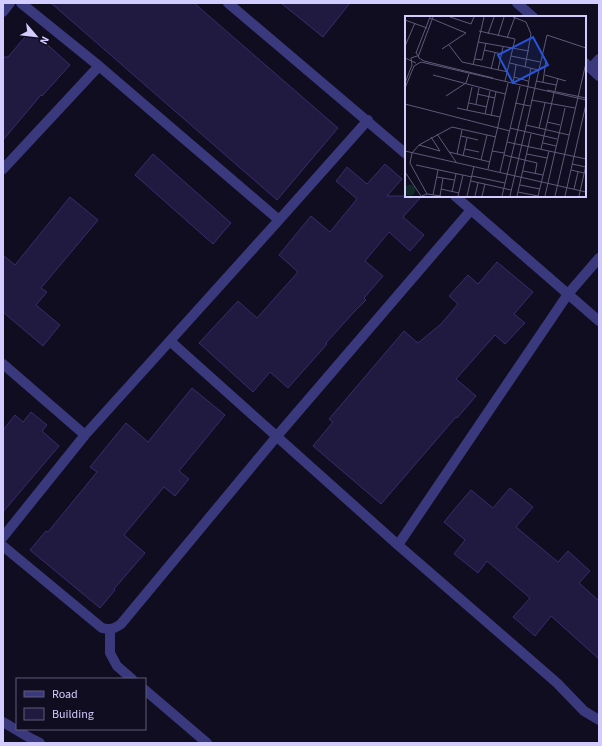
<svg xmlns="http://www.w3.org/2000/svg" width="602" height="746" font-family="'Source Sans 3',sans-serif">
  <rect width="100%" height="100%" fill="#100d20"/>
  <!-- building -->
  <path fill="#211a40" stroke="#392c6c" d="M 51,3 L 194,3 L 338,128 L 277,200 Z
    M 281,3 L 350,3 L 323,37 Z
    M 31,30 L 70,65 L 42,96 L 41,95 L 3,140 L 3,57 L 8,57 Z
    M 153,154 L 231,223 L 213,244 L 135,175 Z
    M 385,164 L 402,179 L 387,196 L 422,196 L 403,217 L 424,235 L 410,251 L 389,232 L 365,261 L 383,276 L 364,298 L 366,300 L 353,313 L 326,343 L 327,344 L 288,388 L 270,372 L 253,392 L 199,343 L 238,301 L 257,318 L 298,272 L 279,255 L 311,216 L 330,232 L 357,199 L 336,181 L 347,167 L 367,184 Z
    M 70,197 L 98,220 L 41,288 L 47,292 L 36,305 L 60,325 L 43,346 L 3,312 L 3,255 L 15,265 Z
    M 497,262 L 533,292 L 514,314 L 525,323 L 505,344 L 495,335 L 456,379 L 476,396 L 457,418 L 456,417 L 381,504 L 313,446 L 333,422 L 329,419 L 404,331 L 418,343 L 441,324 L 458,304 L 449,296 L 468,275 L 478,284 Z
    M 192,388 L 225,415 L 179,471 L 189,479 L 175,496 L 164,487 L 124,535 L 145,553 L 114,589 L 115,590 L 100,608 L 30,550 L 46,531 L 48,532 L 97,472 L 90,467 L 126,423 L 148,442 Z
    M 31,412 L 47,425 L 42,431 L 59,446 L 3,512 L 3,430 L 15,415 L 23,422 Z
    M 510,488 L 533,507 L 516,527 L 558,562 L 568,551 L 590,571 L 579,583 L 599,601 L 599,659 L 551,616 L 535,636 L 513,617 L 530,598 L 487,561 L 478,573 L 454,554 L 465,540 L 444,522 L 458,505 L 471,490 L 493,508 Z"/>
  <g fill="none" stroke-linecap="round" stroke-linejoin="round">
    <!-- minor -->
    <path stroke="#3b397e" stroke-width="10" d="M 21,3 L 99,66 L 279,220
      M 228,3 L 406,154
      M 517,3 L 533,17
      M 3,12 L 10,3
      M 585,63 L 599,76
      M 591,68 L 599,59
      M 3,169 L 99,66
      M 455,196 L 599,321
      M 170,341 L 398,545 L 557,683 L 584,711 L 599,720
      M 3,364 L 85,435
      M 3,537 L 85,435 L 279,220 L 368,120
      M 398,545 L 568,294 L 599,258
      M 3,546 L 102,628 C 110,630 114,629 121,624 L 277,436 L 471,210
      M 110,630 L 110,653 L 117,666 L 132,679
      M 145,690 L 207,743
      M 3,722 L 30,738 L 40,743"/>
  </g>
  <!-- overview -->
  <g transform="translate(405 16)">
    <rect width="181" height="181" fill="#100d20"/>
    <path d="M-0.5 174a5.5 5.5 0 1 1 11 0a5.5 5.5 0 1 1-11 0Z" fill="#102928"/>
    <path fill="none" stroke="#5e5a79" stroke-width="1" d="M 45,1 L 66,8 L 69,1M 108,1 L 121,6 L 126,18 L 120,51M 25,2 L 61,17 L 37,33M 0,4 L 22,12M 74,15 L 110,23 L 100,65M 83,18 L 89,1M 93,20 L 99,1M 102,22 L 110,1M 73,26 L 124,35M 44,29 L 57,46 L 103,56M 0,30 L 10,7M 79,34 L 97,38M 11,36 L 14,42 L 19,45 L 88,62M 11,37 L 25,1M 106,40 L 135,46M 13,41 L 28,1M 0,42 L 11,47M 70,43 L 77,44 L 81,27M 105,47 L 133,54M 68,49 L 79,1M 86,53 L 90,37M 93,54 L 98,31M 28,59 L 100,78M 140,59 L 161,65M 109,61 L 123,65M 131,65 L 151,69M 138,66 L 141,44M 0,67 L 7,49 L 6,42 L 12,40M 108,67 L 111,49M 123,70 L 126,52M 0,72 L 9,50 L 16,46 L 181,84M 142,74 L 181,82M 150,75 L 153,62M 72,78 L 90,82M 41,80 L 61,67 L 64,58M 126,84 L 170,92M 64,87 L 82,91M 110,87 L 125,90M 0,88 L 105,115M 71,88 L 74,72M 52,92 L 95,101M 62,94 L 67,71M 80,98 L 85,75M 86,100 L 91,76M 142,106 L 155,109M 121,109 L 164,119M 105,112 L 152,123M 134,112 L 140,87M 32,118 L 51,146M 56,120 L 73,124M 26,121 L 35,135M 102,126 L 181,143M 138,127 L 151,130M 14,129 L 35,135M 60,133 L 74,136M 136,133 L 149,77M 0,135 L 181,176M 87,135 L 99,137M 44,136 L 85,146M 52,138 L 57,114M 122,138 L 142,142M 99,139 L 132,147 L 130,158M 58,140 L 62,122M 76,144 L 82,119M 167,148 L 181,151M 11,149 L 67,161M 83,153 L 103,67M 166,154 L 179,157M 118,155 L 138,159M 0,156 L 16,180M 95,156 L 115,70M 67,160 L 100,167M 32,161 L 49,164M 66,165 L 106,174M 115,169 L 135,173M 36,173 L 54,177M 169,173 L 173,156M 47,176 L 51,158M 113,176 L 133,180M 22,178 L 5,147 L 7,137 L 14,129 L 47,111 L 91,121M 28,179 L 33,154M 17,180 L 22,178 L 36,180M 35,180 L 38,162M 53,180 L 58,159M 62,180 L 69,150M 70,180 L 73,167M 77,180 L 80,168M 97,180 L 123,71M 105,180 L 142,19 L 181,32M 112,180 L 126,118M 133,180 L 144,135M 140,180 L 160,92M 150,180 L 181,47M 160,180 L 181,88M 174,180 L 181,149"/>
    <path fill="#2654da" fill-opacity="0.15" stroke="#2654da" stroke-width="2" d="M 128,21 L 143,49 L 108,67 L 93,39 Z"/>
    <rect width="181" height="181" fill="none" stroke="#d2cdfe" stroke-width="2"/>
  </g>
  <!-- border -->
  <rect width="602" height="746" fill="none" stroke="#d2cdfe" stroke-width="8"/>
  <!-- legend -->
  <rect x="16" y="678" width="130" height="52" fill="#100d20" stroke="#5e5a79"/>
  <rect x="24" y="691" width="20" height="6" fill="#3b397e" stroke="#5e5a79"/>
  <text x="52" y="698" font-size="12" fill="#d2cdfe">Road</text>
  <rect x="24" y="708" width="20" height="12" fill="#211a40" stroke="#5e5a79"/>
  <text x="52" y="718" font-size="12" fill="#d2cdfe">Building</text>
  <!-- north arrow -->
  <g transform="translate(36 36) rotate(118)" stroke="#100d20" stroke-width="3" paint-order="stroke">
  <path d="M0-3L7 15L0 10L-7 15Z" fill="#d2cdfe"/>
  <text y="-6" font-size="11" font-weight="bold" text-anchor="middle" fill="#d2cdfe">N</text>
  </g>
</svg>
